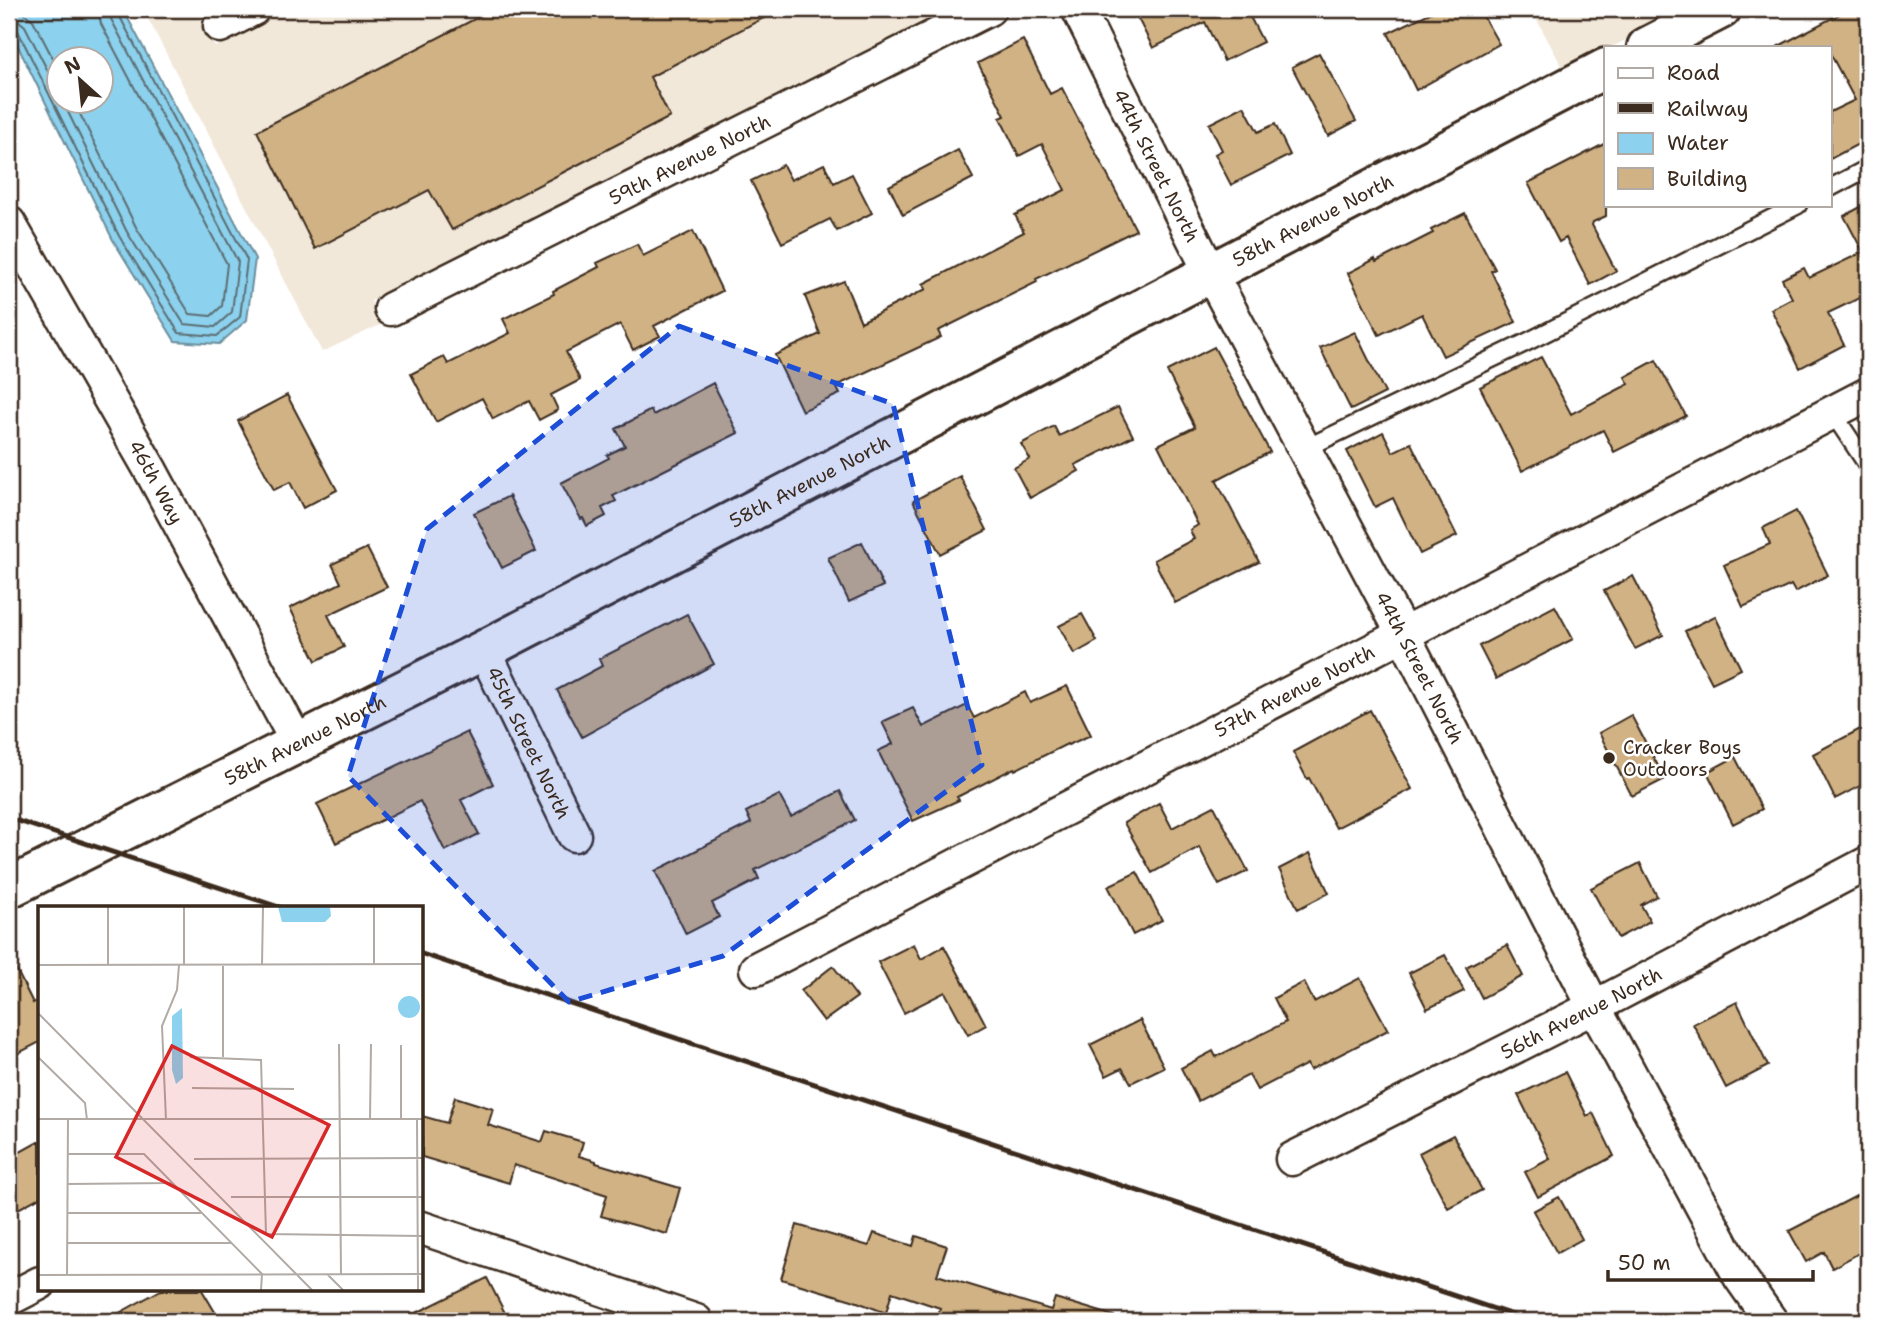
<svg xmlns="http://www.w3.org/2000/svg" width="1877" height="1330" font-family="'Shantell Sans',sans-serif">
  <rect width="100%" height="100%" fill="#fff"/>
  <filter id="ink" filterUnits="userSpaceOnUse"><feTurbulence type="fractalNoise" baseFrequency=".0143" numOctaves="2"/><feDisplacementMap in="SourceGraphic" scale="14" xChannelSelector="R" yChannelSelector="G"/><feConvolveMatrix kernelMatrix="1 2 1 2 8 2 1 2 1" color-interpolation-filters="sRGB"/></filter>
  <g filter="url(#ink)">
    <!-- built -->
    <path fill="#f1e8da" d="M 143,9 L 219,9 L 200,19 L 215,47 L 287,9 L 954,9 L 371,301 L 382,324 L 322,352 Z
      M 1531,9 L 1686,9 L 1612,47 L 1606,47 L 1606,50 L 1565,72 Z"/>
    <!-- water -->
    <path fill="#8cd1ee" stroke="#6c8e9b" stroke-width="2" fill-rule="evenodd" d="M 9,9 L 123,9 L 255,259 L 247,320 L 219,344 L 175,341 L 113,240 L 9,28 ZM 60,60 L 102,60 L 102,102 L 60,102 Z"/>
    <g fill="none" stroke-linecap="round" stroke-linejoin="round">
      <!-- shore -->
      <path stroke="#5b6d71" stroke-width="2" d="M 18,9 L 33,20 L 60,72
        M 9,18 L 18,20 L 25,26 L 60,95
        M 9,27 L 18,31 L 119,236 L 179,333 L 217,336 L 240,317 L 247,260 L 119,15 L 118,9
        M 63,102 L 127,232 L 184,324 L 215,327 L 232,312 L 238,262 L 111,19 L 109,9
        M 74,102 L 136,227 L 190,314 L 211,316 L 222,306 L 227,264 L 101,24 L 98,9"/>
    </g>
    <!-- building -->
    <path fill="#d0b284" stroke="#3b2a1e" stroke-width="2" d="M 494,9 L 781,9 L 650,77 L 670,117 L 562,173 L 452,230 L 429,190 L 315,249 L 257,131 Z
      M 1133,9 L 1246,9 L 1263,42 L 1224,61 L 1205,22 L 1153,48 Z
      M 1438,9 L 1479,9 L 1499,44 L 1416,90 L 1388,33 Z
      M 1849,9 L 1868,9 L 1868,139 L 1830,159 L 1830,112 L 1855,100 L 1830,53 L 1830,47 L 1777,47 Z
      M 1023,40 L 1050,94 L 1062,88 L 1136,230 L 1036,279 L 1037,282 L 938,331 L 941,337 L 836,386 L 840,394 L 802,411 L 775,355 L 820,334 L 805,296 L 844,281 L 861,322 L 926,289 L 923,284 L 1024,232 L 1015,215 L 1065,190 L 1042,144 L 1019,156 L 1000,118 L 1005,116 L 978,63 Z
      M 1319,53 L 1356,121 L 1328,136 L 1292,67 Z
      M 1244,106 L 1258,132 L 1275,124 L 1290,155 L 1231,185 L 1215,154 L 1222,150 L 1209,124 Z
      M 1606,143 L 1606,216 L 1593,222 L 1592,225 L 1616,271 L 1590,285 L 1566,238 L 1559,242 L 1528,183 Z
      M 958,150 L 973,178 L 903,215 L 889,186 Z
      M 824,164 L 834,183 L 852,174 L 872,213 L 837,231 L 830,219 L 782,243 L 751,181 L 783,165 L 791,180 Z
      M 1868,203 L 1868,294 L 1828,313 L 1844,345 L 1800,368 L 1771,309 L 1792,298 L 1782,279 L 1804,268 L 1809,278 L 1863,252 L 1844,216 Z
      M 1465,213 L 1495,269 L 1491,271 L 1516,322 L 1443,356 L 1422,314 L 1379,335 L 1348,273 L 1375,259 L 1376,262 L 1433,233 L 1431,230 Z
      M 693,231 L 722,291 L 654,326 L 660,336 L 633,350 L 620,324 L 566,352 L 580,380 L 551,395 L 558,410 L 539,420 L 529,401 L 493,419 L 482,398 L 436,422 L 411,374 L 444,357 L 448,364 L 510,333 L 503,319 L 554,294 L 553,291 L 599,267 L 597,263 L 637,244 L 643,256 Z
      M 1355,332 L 1385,393 L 1351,410 L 1320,348 Z
      M 1214,347 L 1270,452 L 1216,480 L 1259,562 L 1175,603 L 1154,560 L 1194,539 L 1190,530 L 1198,525 L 1158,445 L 1195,427 L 1167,371 Z
      M 1541,357 L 1571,414 L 1629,384 L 1625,377 L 1656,360 L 1686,416 L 1614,452 L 1603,430 L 1522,471 L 1480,387 Z
      M 713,383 L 738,433 L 613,496 L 616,501 L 602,508 L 606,516 L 587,526 L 583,518 L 581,519 L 561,483 L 609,458 L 607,455 L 625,446 L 616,429 L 651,410 L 653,415 Z
      M 287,395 L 337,490 L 303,508 L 290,482 L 274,490 L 238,421 Z
      M 1118,407 L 1133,436 L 1075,465 L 1079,471 L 1030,498 L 1014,468 L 1030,459 L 1021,444 L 1054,426 L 1059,436 Z
      M 1383,432 L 1393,452 L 1411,443 L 1457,536 L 1420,554 L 1393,498 L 1375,507 L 1347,451 Z
      M 960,476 L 987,530 L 940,554 L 913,501 Z
      M 509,496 L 536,551 L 502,568 L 474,513 Z
      M 1796,511 L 1828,575 L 1795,592 L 1791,585 L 1743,607 L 1724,565 L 1770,544 L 1763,528 Z
      M 862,542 L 883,586 L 849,602 L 828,558 Z
      M 367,548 L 387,587 L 328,615 L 344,647 L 316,661 L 290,608 L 341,583 L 332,564 Z
      M 1633,576 L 1663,635 L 1635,649 L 1604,591 Z
      M 1555,606 L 1573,639 L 1496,679 L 1479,646 Z
      M 687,614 L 714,664 L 582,737 L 557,690 L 602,666 L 599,659 Z
      M 1082,614 L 1097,641 L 1074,654 L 1059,626 Z
      M 1715,616 L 1741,669 L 1712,683 L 1685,631 Z
      M 1067,686 L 1091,735 L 1068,745 L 1067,744 L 1015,770 L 1014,768 L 957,797 L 959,800 L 913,821 L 878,751 L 893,744 L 882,722 L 913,708 L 923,727 L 967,705 L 974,718 L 1025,692 L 1030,703 Z
      M 1370,710 L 1412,789 L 1336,828 L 1309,778 L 1307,779 L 1293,752 Z
      M 1631,715 L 1665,779 L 1632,796 L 1599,733 Z
      M 1868,725 L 1868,782 L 1835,799 L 1813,754 Z
      M 467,732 L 493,784 L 461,800 L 479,834 L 445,851 L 420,801 L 336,843 L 317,804 Z
      M 1735,757 L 1762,809 L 1733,824 L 1707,772 Z
      M 840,791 L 855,820 L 755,870 L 759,879 L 712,903 L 719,917 L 686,934 L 655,871 L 751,823 L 746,812 L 779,795 L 791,817 Z
      M 1159,803 L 1172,828 L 1214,806 L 1248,871 L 1219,885 L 1199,847 L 1152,873 L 1124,823 Z
      M 1310,853 L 1329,893 L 1298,909 L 1279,869 Z
      M 1640,863 L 1657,896 L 1641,905 L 1650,921 L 1618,938 L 1591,888 Z
      M 1137,872 L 1162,920 L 1133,935 L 1108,886 Z
      M 914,944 L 921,959 L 944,946 L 986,1025 L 968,1035 L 945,992 L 904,1013 L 878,962 Z
      M 1507,945 L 1523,976 L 1482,998 L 1466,967 Z
      M 9,955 L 33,1003 L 40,999 L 40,1042 L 15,1055 L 9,1042 Z
      M 1445,955 L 1464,991 L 1427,1009 L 1409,973 Z
      M 833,966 L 857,997 L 824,1021 L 801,991 Z
      M 1360,978 L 1388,1030 L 1310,1070 L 1307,1064 L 1257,1090 L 1249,1075 L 1198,1101 L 1181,1068 L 1213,1051 L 1216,1057 L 1286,1022 L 1274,998 L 1304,982 L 1314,1002 Z
      M 1737,1002 L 1768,1066 L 1726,1088 L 1693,1024 Z
      M 1140,1020 L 1164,1067 L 1131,1083 L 1122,1068 L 1106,1076 L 1090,1045 Z
      M 1565,1072 L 1587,1116 L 1593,1113 L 1614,1156 L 1538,1197 L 1525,1172 L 1550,1159 L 1518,1095 Z
      M 455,1097 L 493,1109 L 488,1125 L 542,1142 L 546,1131 L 583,1142 L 579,1156 L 596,1161 L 596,1163 L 680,1188 L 667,1234 L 601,1216 L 607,1195 L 514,1165 L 509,1183 L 422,1157 L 422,1116 L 447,1123 Z
      M 1453,1135 L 1482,1190 L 1448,1208 L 1419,1153 Z
      M 40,1141 L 40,1197 L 9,1214 L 9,1158 Z
      M 1868,1190 L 1868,1248 L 1832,1268 L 1824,1252 L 1806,1262 L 1789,1231 Z
      M 1559,1197 L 1582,1239 L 1557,1253 L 1533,1211 Z
      M 797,1225 L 869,1246 L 874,1233 L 913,1246 L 916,1236 L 947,1246 L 937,1275 L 1051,1310 L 1055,1298 L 1114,1316 L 1113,1321 L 936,1321 L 940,1308 L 892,1292 L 886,1313 L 852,1300 L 781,1279 Z
      M 487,1278 L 505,1313 L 489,1321 L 400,1321 Z
      M 161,1290 L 202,1290 L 215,1312 L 199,1321 L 105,1321 Z"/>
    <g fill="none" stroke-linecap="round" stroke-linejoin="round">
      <!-- lane casing -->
      <g stroke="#3b2a1e" stroke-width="21">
        <path id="lane" d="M 1830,188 L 1868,168
          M 1832,412 L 1868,466
          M 1304,449 L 1527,342 L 1798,205"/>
      </g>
      <!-- street casing -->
      <g stroke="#3b2a1e" stroke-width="37">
        <g id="street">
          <path id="s1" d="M 1078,9 L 1211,274 L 1403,634 L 1594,1007 L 1740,1277 L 1771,1321"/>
          <path d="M 220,26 L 253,9"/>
          <path id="s2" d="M 9,223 L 151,471 L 298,744"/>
          <path id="s3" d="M 391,309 L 989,9"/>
          <path id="s4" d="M 484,650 L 574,835"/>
          <path id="s5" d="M 756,969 L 1868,394"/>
          <path id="s6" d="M 1292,1159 L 1594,1007 L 1868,863"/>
          <path d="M 422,1228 L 696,1321"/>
          <path d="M 9,1299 L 40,1283"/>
        </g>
      </g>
      <!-- secondary casing -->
      <g stroke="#3b2a1e" stroke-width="44">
        <g id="secondary">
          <path d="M 1647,47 L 1721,9"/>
          <path id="s7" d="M 9,888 L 484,650 L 1606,68"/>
        </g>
      </g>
      <!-- lane -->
      <use href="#lane" stroke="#fff" stroke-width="16"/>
      <!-- street -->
      <use href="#street" stroke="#fff" stroke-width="32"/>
      <!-- secondary -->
      <use href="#secondary" stroke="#fff" stroke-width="38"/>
      <!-- rail -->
      <path stroke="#3b2a1e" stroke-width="5" d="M 9,818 L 282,908
        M 422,954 L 1531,1321"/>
    </g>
  </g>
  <!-- marked area -->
  <path fill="#1d4ed8" fill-opacity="0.2" stroke="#1d4ed8" stroke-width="5" stroke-dasharray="14 9" stroke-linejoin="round" d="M 679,326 L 893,404 L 982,765 L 723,956 L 569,1002 L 348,776 L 427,529 Z"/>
  <!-- markers -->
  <circle fill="#3b2a1e" stroke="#fff" stroke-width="2.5" cx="1609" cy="758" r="7"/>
  <g text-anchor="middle" stroke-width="5" stroke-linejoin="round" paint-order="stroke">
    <!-- street labels -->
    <g font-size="19" fill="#3b2a1e" stroke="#fff">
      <text dy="7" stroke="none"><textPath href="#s3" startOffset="334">59th Avenue North</textPath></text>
      <text dy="7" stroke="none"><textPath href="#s1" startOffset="175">44th Street North</textPath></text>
      <text dy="7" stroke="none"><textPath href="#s7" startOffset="1465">58th Avenue North</textPath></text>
      <text dy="7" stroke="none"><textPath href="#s2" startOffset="298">46th Way</textPath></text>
      <text dy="7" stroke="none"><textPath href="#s7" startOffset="898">58th Avenue North</textPath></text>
      <text dy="7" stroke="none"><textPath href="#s1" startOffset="742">44th Street North</textPath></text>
      <text dy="7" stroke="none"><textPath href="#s5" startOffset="606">57th Avenue North</textPath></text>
      <text dy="7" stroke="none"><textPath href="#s7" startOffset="331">58th Avenue North</textPath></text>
      <text dy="7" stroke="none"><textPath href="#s4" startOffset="103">45th Street North</textPath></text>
      <text dy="7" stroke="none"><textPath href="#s6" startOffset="324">56th Avenue North</textPath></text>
    </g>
    <!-- poi labels -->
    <g font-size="19" fill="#3b2a1e" stroke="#fff" text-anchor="start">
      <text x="1623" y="754">Cracker Boys<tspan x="1623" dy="22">Outdoors</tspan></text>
    </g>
  </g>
  <!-- overview -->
  <g transform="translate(38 906)">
    <rect width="385" height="385" fill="#fff"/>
    <path d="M 240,1 L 292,1 L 293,10 L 287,16 L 244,16 ZM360 101a11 11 0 1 1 22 0a11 11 0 1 1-22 0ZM 144,102 L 145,172 L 138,178 L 134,164 L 134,110 Z" fill="#8cd1ee"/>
    <path fill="none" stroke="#b1aaa5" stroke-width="2" d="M 70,1 L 70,59M 336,1 L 336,58M 0,59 L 385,58M 146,59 L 146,1M 224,59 L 225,1M 185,60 L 185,151M 0,107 L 274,384M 301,138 L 303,368M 363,139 L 363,213M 0,151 L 47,197 L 49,214M 152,151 L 223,154 L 228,328 L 385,330M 154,182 L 256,183M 0,213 L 385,213M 332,213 L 333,138M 379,213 L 380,384M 128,214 L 124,120 L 139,84 L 141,59M 29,248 L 106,248 L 224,368 L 223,384M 156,253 L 385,252M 29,278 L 134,277M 193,291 L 385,291M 29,307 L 163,307M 29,337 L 193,337M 289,368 L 305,384M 0,369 L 385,368M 29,369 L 30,214"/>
    <path fill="#d62828" fill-opacity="0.15" stroke="#d62828" stroke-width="3.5" d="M 134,140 L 291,219 L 234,331 L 78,251 Z"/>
    <rect width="385" height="385" fill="none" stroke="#3b2a1e" stroke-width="3.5"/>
  </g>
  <!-- margin -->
  <rect width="1877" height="1330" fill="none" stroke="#fff" stroke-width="35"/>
  <rect x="18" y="18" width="1842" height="1295" fill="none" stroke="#3b2a1e" stroke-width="2.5" filter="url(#ink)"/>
  <!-- legend -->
  <rect x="1604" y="46" width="228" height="161" fill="#ffffff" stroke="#b1aaa5" stroke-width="2"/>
  <rect x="1618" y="68" width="35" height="10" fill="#ffffff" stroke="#b1aaa5" stroke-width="2"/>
  <text x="1667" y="80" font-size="21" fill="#3b2a1e">Road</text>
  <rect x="1618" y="103" width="35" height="10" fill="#3b2a1e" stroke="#b1aaa5" stroke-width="2"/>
  <text x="1667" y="116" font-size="21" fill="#3b2a1e">Railway</text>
  <rect x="1618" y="133" width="35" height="21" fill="#8cd1ee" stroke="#b1aaa5" stroke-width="2"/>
  <text x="1667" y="150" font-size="21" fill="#3b2a1e">Water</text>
  <rect x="1618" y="168" width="35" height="21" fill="#d0b284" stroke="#b1aaa5" stroke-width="2"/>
  <text x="1667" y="186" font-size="21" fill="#3b2a1e">Building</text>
  <!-- north arrow -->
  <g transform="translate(80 80) rotate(333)"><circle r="33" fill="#ffffff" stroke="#b1aaa5" stroke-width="2"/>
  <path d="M0-5L12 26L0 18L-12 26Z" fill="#3b2a1e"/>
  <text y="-10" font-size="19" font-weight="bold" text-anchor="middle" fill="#3b2a1e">N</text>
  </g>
  <!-- scale -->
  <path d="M1608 1270v10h205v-10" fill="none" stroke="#3b2a1e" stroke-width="3.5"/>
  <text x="1618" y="1270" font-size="21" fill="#3b2a1e" stroke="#ffffff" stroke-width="5" paint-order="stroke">50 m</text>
</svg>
